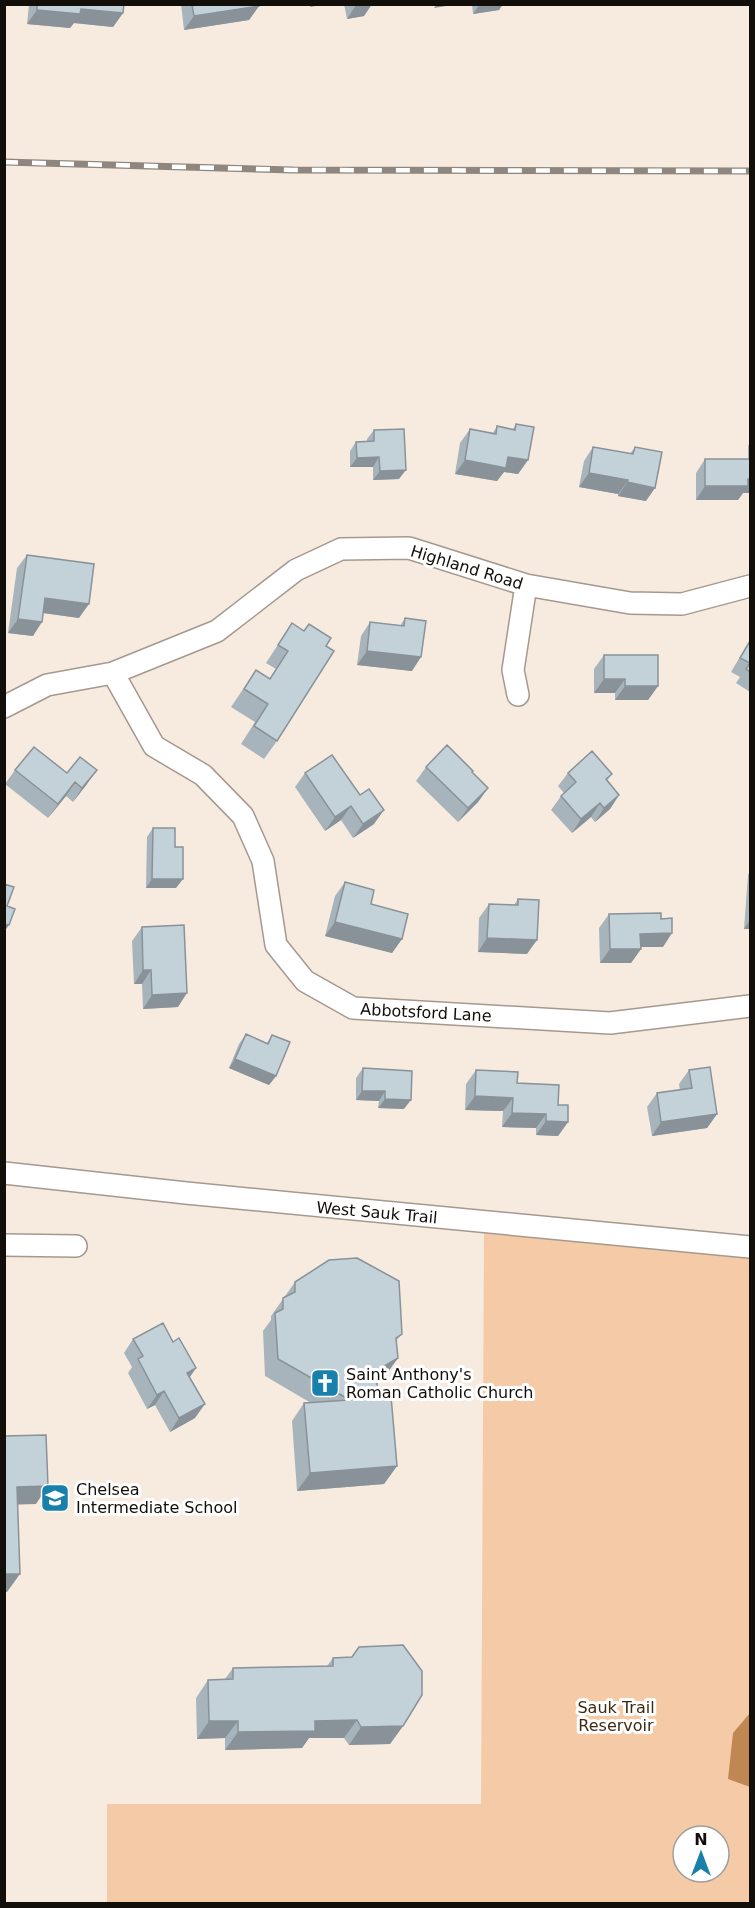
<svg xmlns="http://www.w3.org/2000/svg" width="755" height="1908" font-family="'DejaVu Sans',sans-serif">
  <rect width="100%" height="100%" fill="#f7ebe0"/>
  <!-- green -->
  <path fill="#f5caa6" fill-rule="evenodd" d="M 484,1233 L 750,1258 L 750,1903 L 107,1903 L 107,1804 L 481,1804 ZM 683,1836 L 719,1836 L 719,1872 L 683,1872 Z"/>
  <!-- water -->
  <path fill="#c08753" d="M 750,1713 L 750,1787 L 728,1779 L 733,1733 Z"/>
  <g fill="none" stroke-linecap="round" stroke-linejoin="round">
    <!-- minor casing -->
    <g stroke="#a5998f" stroke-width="24">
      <path id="minor" d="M 113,673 L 154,746 L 203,775 L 243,816 L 263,861 L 276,945 L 305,981 L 353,1008 L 610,1023 L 750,1006
        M 518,695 L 513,670 L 526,585
        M 4,707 L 47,685 L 113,673 L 217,631 L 296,570 L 341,549 L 409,548 L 526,585 L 630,603 L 682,604 L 750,586
        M 4,1173 L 186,1193 L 750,1247
        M 4,1245 L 76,1246"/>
    </g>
    <!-- minor -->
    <use href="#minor" stroke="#fff" stroke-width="21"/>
    <!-- rail casing -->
    <g stroke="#8f877f" stroke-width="7">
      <path id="rail" d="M 4,162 L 293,170 L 750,171"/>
    </g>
    <!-- rail -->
    <use href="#rail" stroke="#fff" stroke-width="4.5" stroke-dasharray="14" stroke-linecap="butt"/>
  </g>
  <!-- wall -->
  <path fill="#a8b4bb" d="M 29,4 L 124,4 L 123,13 L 113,27 L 74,23 L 70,28 L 27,24 Z
    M 181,4 L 259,4 L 259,6 L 249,20 L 184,30 Z
    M 344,4 L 372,4 L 364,16 L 347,19 Z
    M 472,4 L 503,4 L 499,10 L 473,14 Z
    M 516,424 L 528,460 L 518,474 L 504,472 L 497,481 L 455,474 L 460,443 L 470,429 L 493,433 L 497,426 L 513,429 Z
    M 374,430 L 399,479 L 373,480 L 373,467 L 350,467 L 350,451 L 356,442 L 367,442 L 367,439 Z
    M 750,442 L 750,493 L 743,493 L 738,500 L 696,500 L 696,473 L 705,459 L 748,459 L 748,446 Z
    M 593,447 L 630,454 L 635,447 L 646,501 L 618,496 L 618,494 L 579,487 L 584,461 Z
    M 27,555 L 79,618 L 43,613 L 33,636 L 8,633 L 17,568 Z
    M 405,618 L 412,671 L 357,665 L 361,636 L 370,622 L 400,626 Z
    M 292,623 L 326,646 L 277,741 L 264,759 L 241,744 L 255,722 L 231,707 L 256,670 L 270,679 L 276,669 L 266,663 Z
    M 750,640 L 750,692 L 736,683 L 740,677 L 731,672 Z
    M 604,655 L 658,686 L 648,700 L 615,700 L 615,693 L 594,693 L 594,669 Z
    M 426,767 L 472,772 L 488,788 L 478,802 L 458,822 L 416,781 Z
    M 15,770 L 67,773 L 87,784 L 73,802 L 66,796 L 48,818 L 5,784 Z
    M 305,773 L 360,795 L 374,824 L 353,838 L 341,820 L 325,831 L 295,787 Z
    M 568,773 L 612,774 L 607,781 L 619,795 L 610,809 L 595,822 L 591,817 L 572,833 L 551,810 L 561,796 L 564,793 L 558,786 Z
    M 153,828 L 175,847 L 176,888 L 146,888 L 147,837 Z
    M 750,871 L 750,929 L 744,929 L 748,875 Z
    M 345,882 L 371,904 L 402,939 L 392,953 L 325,936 L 335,896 Z
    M 518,899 L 527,954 L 478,952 L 479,918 L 489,904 L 514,905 Z
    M 609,914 L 663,947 L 641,947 L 641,949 L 631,963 L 600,963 L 599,928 Z
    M 142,927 L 178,1007 L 143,1009 L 142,984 L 134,984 L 132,941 Z
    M 246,1034 L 267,1043 L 272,1035 L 276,1076 L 269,1085 L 229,1068 L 239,1044 Z
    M 363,1068 L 404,1109 L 378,1108 L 379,1101 L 356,1100 L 356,1078 Z
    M 476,1070 L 517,1083 L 558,1105 L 568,1122 L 558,1136 L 536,1135 L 536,1128 L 502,1127 L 503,1111 L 465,1110 L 466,1084 Z
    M 689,1070 L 717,1114 L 707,1128 L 652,1136 L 647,1107 L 657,1093 L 680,1090 L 679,1084 Z
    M 295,1282 L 402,1334 L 396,1341 L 398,1358 L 385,1376 L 377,1381 L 378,1397 L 397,1466 L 384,1484 L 297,1491 L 292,1421 L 304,1403 L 311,1403 L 265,1376 L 263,1331 L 271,1320 L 271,1316 Z
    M 133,1339 L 173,1342 L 196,1368 L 190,1377 L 195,1418 L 170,1432 L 155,1405 L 147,1409 L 128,1373 L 132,1367 L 124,1353 Z
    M 333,1658 L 403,1726 L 390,1744 L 349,1745 L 344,1738 L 309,1738 L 302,1748 L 225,1750 L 225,1738 L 197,1739 L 196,1698 L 208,1680 L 225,1679 L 233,1668 L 327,1666 Z"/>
  <!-- shaded-wall -->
  <path fill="#889298" d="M 312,4 L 327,4 L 310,7 Z
    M 360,4 L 372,4 L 364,16 L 347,19 L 356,5 Z
    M 437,4 L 459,4 L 434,8 Z
    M 480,4 L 503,4 L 499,10 L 473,14 Z
    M 259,6 L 249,20 L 184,30 L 194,16 Z
    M 81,9 L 123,13 L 113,27 L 74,23 L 70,28 L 27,24 L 37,10 Z
    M 379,457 L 373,467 L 350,467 L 357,458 Z
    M 508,457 L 528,460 L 518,474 L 504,472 L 497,481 L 455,474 L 465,460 Z
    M 406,470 L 399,479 L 373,480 L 380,471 Z
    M 589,473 L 628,480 L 618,494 L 579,487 Z
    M 748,479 L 750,479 L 750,493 L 743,493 L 738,500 L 696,500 L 705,486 Z
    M 627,482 L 655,488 L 646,501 L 618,496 Z
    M 45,598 L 89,604 L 79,618 L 36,612 Z
    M 18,619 L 42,622 L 33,636 L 8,633 Z
    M 367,651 L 421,657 L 412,671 L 357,665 Z
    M 604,679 L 625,679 L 615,693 L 594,693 Z
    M 625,686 L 658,686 L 648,700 L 615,700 Z
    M 97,770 L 87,784 L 73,802 L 82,788 Z
    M 75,782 L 66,796 L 48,818 L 58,804 Z
    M 488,788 L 478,802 L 458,822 L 468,808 Z
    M 619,795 L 610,809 L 595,822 L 604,808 Z
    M 600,803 L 591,817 L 572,833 L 581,819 Z
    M 351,806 L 341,820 L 325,831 L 335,817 Z
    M 384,810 L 374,824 L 353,838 L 363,824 Z
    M 152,879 L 183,879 L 176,888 L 146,888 Z
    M 750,920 L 750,929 L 744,929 Z
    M 335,922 L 402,939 L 392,953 L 325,936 Z
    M 4,924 L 9,925 L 4,932 Z
    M 672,933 L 663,947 L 631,947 L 640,934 Z
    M 487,938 L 537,940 L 527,954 L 478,952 Z
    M 610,949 L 641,949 L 631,963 L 600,963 Z
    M 143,970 L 151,970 L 142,984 L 134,984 Z
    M 187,993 L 178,1007 L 143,1009 L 152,995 Z
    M 235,1059 L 276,1076 L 269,1085 L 229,1068 Z
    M 362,1091 L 385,1091 L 379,1101 L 356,1100 Z
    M 475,1096 L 513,1098 L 503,1111 L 465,1110 Z
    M 385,1099 L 411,1100 L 404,1109 L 378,1108 Z
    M 512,1113 L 546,1114 L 536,1128 L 502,1127 Z
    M 717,1114 L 707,1128 L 652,1136 L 661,1122 Z
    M 546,1121 L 568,1122 L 558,1136 L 536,1135 Z
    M 398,1358 L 385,1376 L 363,1389 L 376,1371 Z
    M 196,1368 L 186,1382 L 187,1373 Z
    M 164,1391 L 155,1405 L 147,1409 L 157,1395 Z
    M 205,1404 L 195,1418 L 170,1432 L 179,1418 Z
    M 397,1466 L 384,1484 L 297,1491 L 310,1473 Z
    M 48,1486 L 36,1504 L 4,1505 L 17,1487 Z
    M 4,1574 L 20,1574 L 7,1592 L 4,1592 Z
    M 357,1720 L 344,1738 L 309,1738 L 302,1748 L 225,1750 L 238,1732 L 315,1721 Z
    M 209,1721 L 238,1721 L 225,1738 L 197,1739 Z
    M 403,1726 L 390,1744 L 349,1745 L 361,1727 Z"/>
  <!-- building -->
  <path fill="#c3d1d9" stroke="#889298" stroke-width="1.5" d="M 37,4 L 124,4 L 123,13 L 81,9 L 80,14 L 37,10 Z
    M 192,4 L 259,4 L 259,6 L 194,16 Z
    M 516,424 L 534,427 L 528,460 L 508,457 L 506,468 L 465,460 L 470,429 L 496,434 L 497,426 L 515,430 Z
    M 404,429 L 406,470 L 380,471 L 379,457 L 357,458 L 356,442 L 374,441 L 374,430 Z
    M 593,447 L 633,454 L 635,447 L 662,452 L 655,488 L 627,482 L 628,480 L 589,473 Z
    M 705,459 L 750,459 L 750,479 L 748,479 L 748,486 L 705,486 Z
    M 27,555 L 94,564 L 89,604 L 45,598 L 42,622 L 18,619 Z
    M 405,618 L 426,621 L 421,657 L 367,651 L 370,622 L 404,626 Z
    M 292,623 L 304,631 L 309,624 L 331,638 L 326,646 L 334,651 L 277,741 L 254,726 L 268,704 L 244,689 L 256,670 L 270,679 L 288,651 L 278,645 Z
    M 750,641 L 750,672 L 746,669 L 750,663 L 740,658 Z
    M 604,655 L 658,655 L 658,686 L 625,686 L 625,679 L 604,679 Z
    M 447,745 L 473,771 L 472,772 L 488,788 L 468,808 L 426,767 Z
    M 34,747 L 67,773 L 80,757 L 97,770 L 82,788 L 75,782 L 58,804 L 15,770 Z
    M 592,751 L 612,774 L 606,779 L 619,795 L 604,808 L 600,803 L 581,819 L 561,796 L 576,782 L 568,773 Z
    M 332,755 L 360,795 L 369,789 L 384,810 L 363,824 L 351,806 L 335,817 L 305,773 Z
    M 153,828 L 175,828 L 175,847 L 183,847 L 183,879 L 152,879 Z
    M 345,882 L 374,890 L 371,904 L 408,914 L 402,939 L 335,922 Z
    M 4,884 L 14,887 L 7,906 L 15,909 L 9,925 L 4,924 Z
    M 518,899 L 539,900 L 537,940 L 487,938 L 489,904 L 518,905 Z
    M 661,913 L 661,919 L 672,918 L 672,933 L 640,934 L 641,949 L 610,949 L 609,914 Z
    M 184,925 L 187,993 L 152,995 L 151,970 L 143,970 L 142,927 Z
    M 246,1034 L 268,1044 L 272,1035 L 290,1042 L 276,1076 L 235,1059 Z
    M 710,1067 L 717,1114 L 661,1122 L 657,1093 L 692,1088 L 689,1070 Z
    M 363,1068 L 412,1071 L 411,1100 L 385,1099 L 385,1091 L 362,1091 Z
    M 476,1070 L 518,1072 L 517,1083 L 559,1085 L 558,1105 L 568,1105 L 568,1122 L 546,1121 L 546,1114 L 512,1113 L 513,1098 L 475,1096 Z
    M 357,1258 L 399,1281 L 402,1334 L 396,1338 L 398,1358 L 376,1371 L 378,1397 L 391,1396 L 397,1466 L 310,1473 L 304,1403 L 350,1400 L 278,1359 L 275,1313 L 283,1309 L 283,1298 L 295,1292 L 295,1282 L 329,1260 Z
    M 163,1323 L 173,1342 L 179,1338 L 196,1368 L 187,1373 L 205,1404 L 179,1418 L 164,1391 L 157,1395 L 138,1359 L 143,1356 L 133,1339 Z
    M 46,1435 L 48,1486 L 17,1487 L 20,1574 L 4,1574 L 4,1436 Z
    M 403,1645 L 422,1671 L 422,1695 L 403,1726 L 361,1727 L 357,1720 L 315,1721 L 315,1731 L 238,1732 L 238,1721 L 209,1721 L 208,1680 L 233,1679 L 233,1668 L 333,1666 L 333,1658 L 352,1657 L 359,1647 Z"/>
  <!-- icons -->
  <defs>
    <g id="church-square" transform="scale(1.5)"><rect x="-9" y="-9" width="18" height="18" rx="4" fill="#1880aa" stroke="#fff"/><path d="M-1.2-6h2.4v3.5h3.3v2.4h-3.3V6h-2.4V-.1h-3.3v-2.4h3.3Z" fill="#fff"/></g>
    <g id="school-square" transform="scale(1.5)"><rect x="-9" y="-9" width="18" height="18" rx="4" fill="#1880aa" stroke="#fff"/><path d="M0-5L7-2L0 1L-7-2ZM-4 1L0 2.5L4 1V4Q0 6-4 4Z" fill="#fff"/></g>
  </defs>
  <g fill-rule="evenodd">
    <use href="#church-square" x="325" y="1383"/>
    <use href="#school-square" x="55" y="1498"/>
  </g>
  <g text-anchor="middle" stroke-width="6" stroke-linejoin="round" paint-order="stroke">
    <!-- street labels -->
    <g font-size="16" fill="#120e0a" stroke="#fff">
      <text transform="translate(467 567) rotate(17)" y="6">Highland Road</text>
      <text transform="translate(426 1012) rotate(3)" y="6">Abbotsford Lane</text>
      <text transform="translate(377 1212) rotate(5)" y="6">West Sauk Trail</text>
    </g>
    <!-- poi labels -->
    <g font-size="16" fill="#120e0a" stroke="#fff" text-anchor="start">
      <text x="346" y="1380">Saint Anthony's<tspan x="346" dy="18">Roman Catholic Church</tspan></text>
      <text x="76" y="1495">Chelsea<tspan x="76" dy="18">Intermediate School</tspan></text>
    </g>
    <!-- park labels -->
    <g font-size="16" fill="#412912" stroke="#fff">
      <text x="616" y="1713">Sauk Trail<tspan x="616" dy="18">Reservoir</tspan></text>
    </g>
  </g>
  <!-- border -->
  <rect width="755" height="1908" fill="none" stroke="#120e0a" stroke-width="12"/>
  <!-- north arrow -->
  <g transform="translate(701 1854)"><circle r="28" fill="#ffffff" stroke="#a09f9d" stroke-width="1.5"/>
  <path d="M0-4.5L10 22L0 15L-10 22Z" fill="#1880aa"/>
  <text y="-9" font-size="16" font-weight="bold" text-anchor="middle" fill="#120e0a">N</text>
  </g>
</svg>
